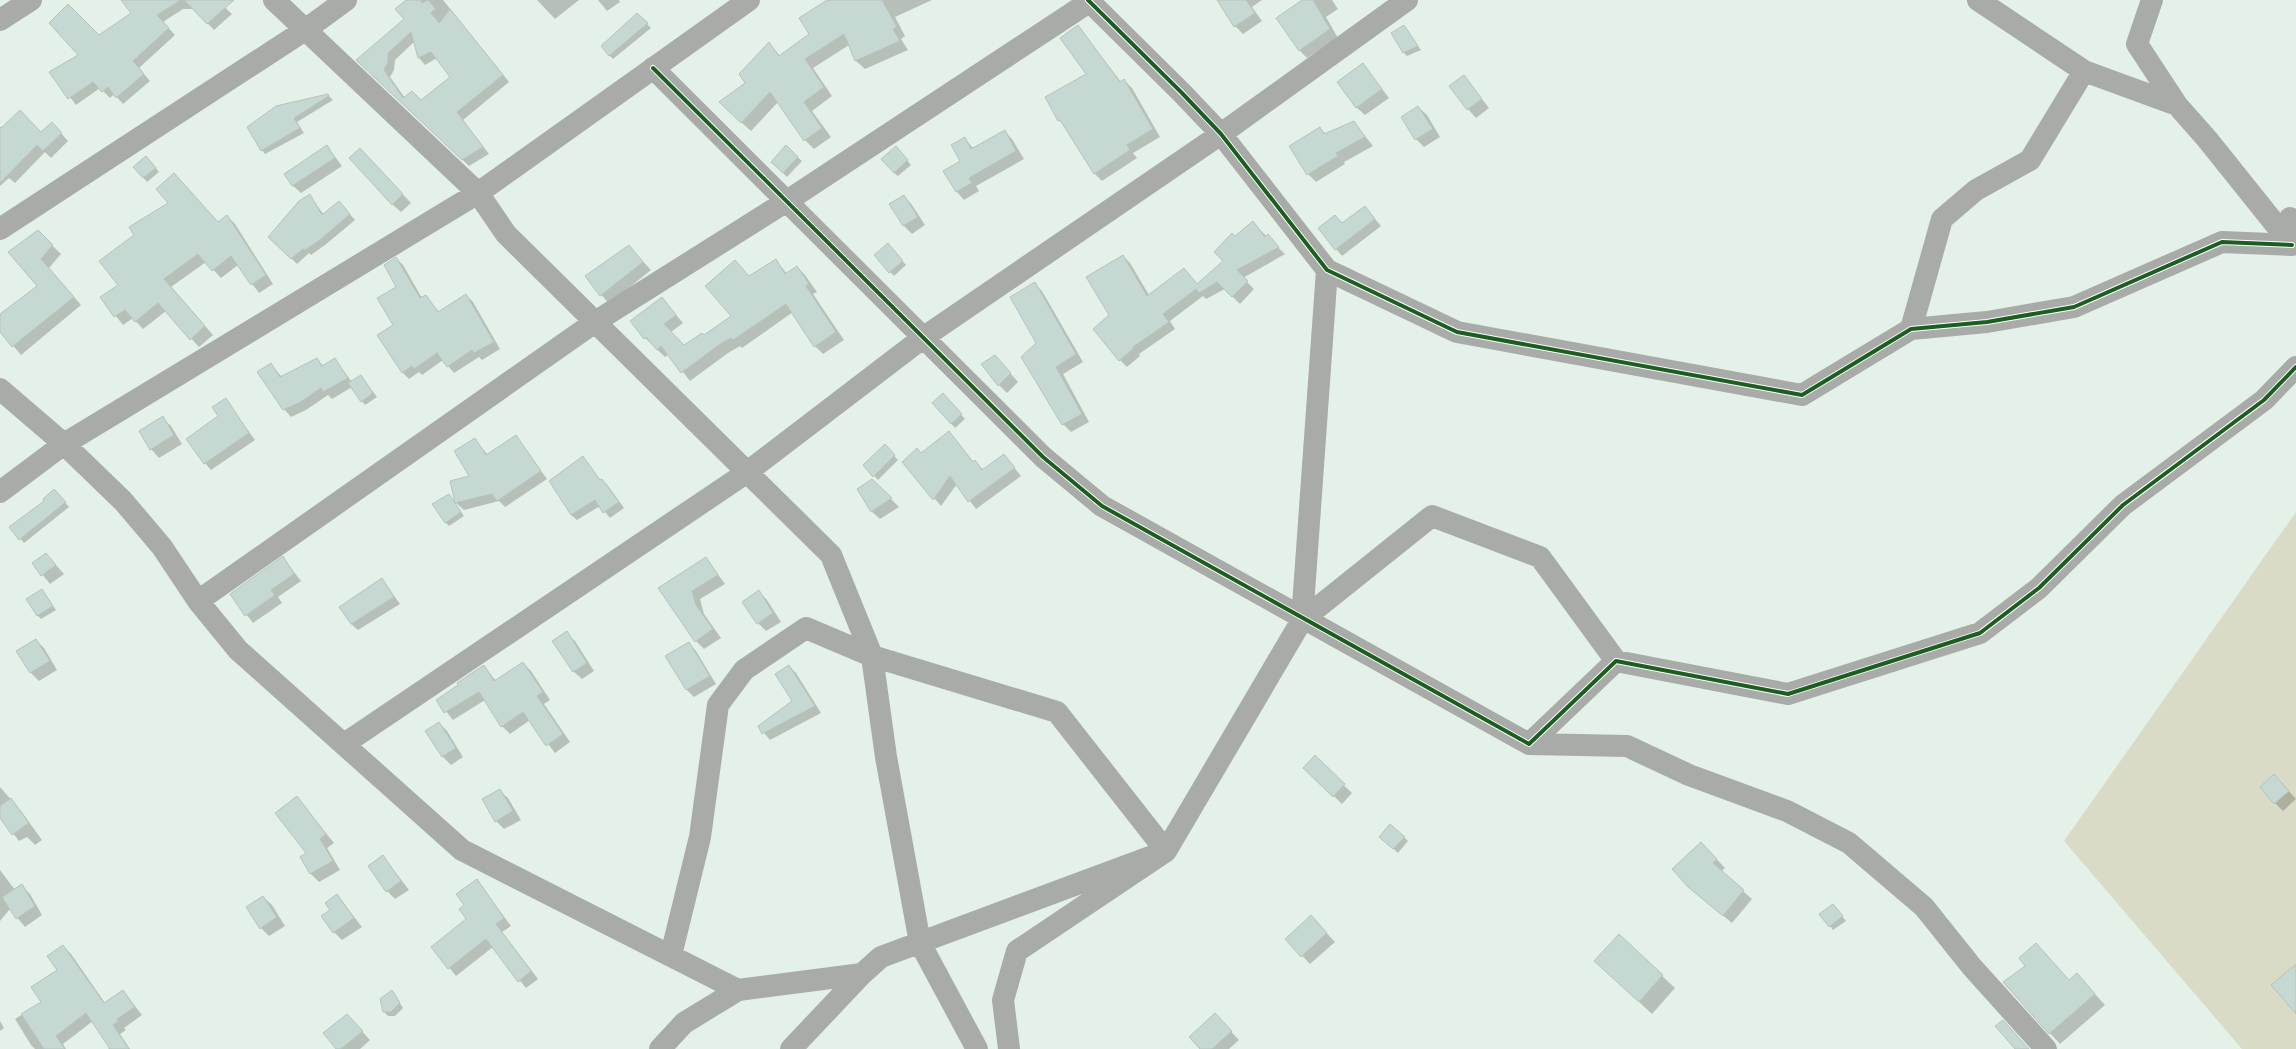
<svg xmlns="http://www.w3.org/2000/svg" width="2296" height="1049" font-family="'Space Grotesk',sans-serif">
  <rect width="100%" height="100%" fill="#e4f1e8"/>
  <!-- green -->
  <path fill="#dadbc6" d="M 2296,512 L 2296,1049 L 2242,1049 L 2064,841 Z"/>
  <!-- shadow -->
  <path fill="#0003" fill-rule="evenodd" d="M 147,0 L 217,0 L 232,14 L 214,30 L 194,9 L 183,9 L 163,22 L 175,35 L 139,68 L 150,81 L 123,104 L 114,94 L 110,98 L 100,88 L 76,105 L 51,72 L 80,55 L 99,36 L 132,13 Z
    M 408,0 L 443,0 L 509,82 L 463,120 L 489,154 L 469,166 L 364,67 L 405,19 ZM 414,42 L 419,58 L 425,65 L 437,58 L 451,77 L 421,101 L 405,98 L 390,77 L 394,70 L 395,60 Z
    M 537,0 L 579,0 L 555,19 Z
    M 598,0 L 619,0 L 620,2 L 607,11 Z
    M 829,0 L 932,0 L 895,17 L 905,36 L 901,39 L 908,50 L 865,69 L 856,61 L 849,45 L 813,68 L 832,96 L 812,111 L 831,137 L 814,149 L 805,140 L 778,102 L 751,131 L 729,111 L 769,44 L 780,56 L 810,34 Z
    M 1218,0 L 1262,0 L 1252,7 L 1262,21 L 1243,34 L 1235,26 Z
    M 1303,0 L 1332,0 L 1338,9 L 1326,17 L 1338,38 L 1307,58 L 1299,50 Z
    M 637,14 L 651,28 L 613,59 L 609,55 Z
    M 1078,27 L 1121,82 L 1124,80 L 1132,88 L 1160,137 L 1133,153 L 1137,158 L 1102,181 L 1095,174 L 1066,128 L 1059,120 L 1087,75 Z
    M 1404,27 L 1421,50 L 1407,56 L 1403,52 Z
    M 1363,64 L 1389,98 L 1365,115 L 1356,107 Z
    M 1464,76 L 1489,108 L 1476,118 L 1468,109 Z
    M 328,95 L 333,100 L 297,122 L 304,133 L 265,154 L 262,150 L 248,128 Z
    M 1418,107 L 1427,115 L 1440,137 L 1424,147 L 1416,139 Z
    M 1354,122 L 1373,146 L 1344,162 L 1345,164 L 1316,182 L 1308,174 L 1319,128 L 1326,134 Z
    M 0,127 L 41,134 L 59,131 L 68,141 L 51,158 L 45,152 L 15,183 L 9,178 L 0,186 Z
    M 1004,131 L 1012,139 L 1024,159 L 976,186 L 979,191 L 964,200 L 957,192 L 964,138 L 973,148 Z
    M 327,146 L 342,166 L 301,193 L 292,185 Z
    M 786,147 L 802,161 L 787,177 L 772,162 Z
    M 900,151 L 911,165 L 898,176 L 894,173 Z
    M 368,157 L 411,203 L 401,212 L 392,204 Z
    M 150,161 L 159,172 L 147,182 L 134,167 Z
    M 174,174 L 218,223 L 227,216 L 235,224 L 273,284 L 259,293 L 238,265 L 221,278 L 206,262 L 171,287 L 213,335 L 199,347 L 166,311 L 143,329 L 133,318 L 123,325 L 101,297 L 119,285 L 135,236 L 170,203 Z
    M 310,196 L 324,215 L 339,202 L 355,220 L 325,245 L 311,255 L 309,253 L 297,264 L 270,237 Z
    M 904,196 L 912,205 L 925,225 L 912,234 L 904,226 L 890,204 Z
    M 1365,207 L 1381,226 L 1342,256 L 1336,249 Z
    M 1253,223 L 1285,254 L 1243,278 L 1254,289 L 1240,304 L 1225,289 L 1206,299 L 1203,296 L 1170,321 L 1175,329 L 1139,354 L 1140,356 L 1127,367 L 1120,360 L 1110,315 L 1123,256 L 1130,263 L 1149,295 L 1184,269 L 1198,285 L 1225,261 L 1235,238 Z
    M 38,232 L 61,254 L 49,268 L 81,305 L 21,355 L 0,330 L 0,315 L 38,286 Z
    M 629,246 L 651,270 L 609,304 L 586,276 Z
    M 892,249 L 906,265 L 894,276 L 890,272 Z
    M 396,258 L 403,265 L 422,298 L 426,296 L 439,312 L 466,295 L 473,302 L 500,349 L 482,360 L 479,357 L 454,373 L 443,360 L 422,375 L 419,372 L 409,379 L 402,372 L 394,325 L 397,287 Z
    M 776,260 L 787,274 L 797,267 L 805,275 L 817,292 L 813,294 L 844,340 L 823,354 L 815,346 L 793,312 L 742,348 L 740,346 L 728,353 L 690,381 L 669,354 L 665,357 L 645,338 L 662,298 L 683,323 L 671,332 L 685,347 L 704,336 L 733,316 L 749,277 Z
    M 1035,284 L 1042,291 L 1083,362 L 1063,374 L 1089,422 L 1071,432 L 1063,424 L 1038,343 Z
    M 316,359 L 324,366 L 335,360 L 352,382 L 361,376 L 377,397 L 365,405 L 352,387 L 332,399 L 328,395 L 306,410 L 291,417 L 284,409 L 271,365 L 282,377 Z
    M 1003,365 L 1018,382 L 1007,393 L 999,385 Z
    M 225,399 L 255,440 L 211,470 L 205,463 Z
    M 947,399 L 965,419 L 955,428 L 934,403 Z
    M 162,418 L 171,426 L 182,444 L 159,458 L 151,449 Z
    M 516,436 L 547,479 L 505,507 L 499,501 L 464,510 L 456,503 L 471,477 L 475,440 L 488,455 Z
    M 956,440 L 974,463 L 975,461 L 983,470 L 1004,455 L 1021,476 L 976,509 L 957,484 L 941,506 L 903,462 Z
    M 885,446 L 898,460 L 878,480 L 865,465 Z
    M 583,458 L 601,481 L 602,480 L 608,486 L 624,508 L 610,518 L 600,506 L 577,520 L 571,515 Z
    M 872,480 L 899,507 L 880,519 L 871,511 Z
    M 58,494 L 69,507 L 24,543 L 11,527 Z
    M 452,499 L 464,516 L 449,526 L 445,522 Z
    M 46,554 L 64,574 L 50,584 L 33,563 Z
    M 283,558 L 301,581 L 278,597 L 282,603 L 253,623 L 231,594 Z
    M 706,558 L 725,584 L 700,599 L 704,614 L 721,638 L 704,649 L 696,641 L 660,588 Z
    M 382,579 L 400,604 L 358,630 L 351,624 Z
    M 42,591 L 56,610 L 41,619 L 37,615 Z
    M 759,592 L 767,600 L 781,622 L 766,631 L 758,623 Z
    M 566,633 L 575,641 L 594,671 L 582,679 L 573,671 Z
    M 36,640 L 44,648 L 57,670 L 39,681 L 31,673 Z
    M 689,643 L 696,651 L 716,684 L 694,697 L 687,690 L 667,656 Z
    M 523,663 L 531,671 L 550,700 L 544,704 L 570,742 L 555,753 L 530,720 L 510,734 L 502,726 L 485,700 L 453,720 L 437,700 L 459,686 L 484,666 L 496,681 Z
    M 789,666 L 796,673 L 821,713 L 770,740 L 759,727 L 793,701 Z
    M 439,723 L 447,731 L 463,757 L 451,765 L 443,757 L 426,731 Z
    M 1315,757 L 1352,793 L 1342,804 L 1305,768 Z
    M 2274,775 L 2296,799 L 2283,811 L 2275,803 Z
    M 0,787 L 21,811 L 42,840 L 35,845 L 27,837 L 19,841 L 0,816 Z
    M 499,790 L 508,798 L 521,820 L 504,829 L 496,821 Z
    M 297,798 L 334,843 L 327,848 L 340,870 L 319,882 L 311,874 L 301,857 L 307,853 Z
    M 1404,837 L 1408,841 L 1398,853 L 1384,840 Z
    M 1709,851 L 1725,868 L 1721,872 L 1752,899 L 1732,923 L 1698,895 Z
    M 383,856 L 409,890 L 395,899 L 387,891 Z
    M 0,870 L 15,890 L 22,886 L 30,894 L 42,915 L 25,927 L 10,909 L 0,921 Z
    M 477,880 L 511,926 L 502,932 L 538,979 L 526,988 L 493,947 L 456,976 L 432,947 L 467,919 L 466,905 Z
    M 337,895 L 362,927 L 342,940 L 334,932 L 331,911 Z
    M 263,897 L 272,905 L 285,926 L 269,936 L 261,928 Z
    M 1833,905 L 1846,921 L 1833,930 L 1830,926 Z
    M 1319,925 L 1335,942 L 1310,964 L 1286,939 Z
    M 1619,935 L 1675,988 L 1652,1014 L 1608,973 Z
    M 2036,944 L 2070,981 L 2077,974 L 2105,1005 L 2060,1044 L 2004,983 L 2027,966 Z
    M 63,946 L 71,954 L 105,1003 L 123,991 L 142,1015 L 124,1028 L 126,1030 L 120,1034 L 130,1049 L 108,1049 L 110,1047 L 93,1021 L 63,1044 L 66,1049 L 35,1049 L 31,1045 L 15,1019 L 42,1002 L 58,970 Z
    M 392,991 L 403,1008 L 395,1016 L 388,1016 L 384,1012 Z
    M 347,1015 L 370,1040 L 360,1049 L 338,1049 Z
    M 0,1021 L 4,1028 L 0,1031 Z
    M 1223,1023 L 1239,1040 L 1229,1049 L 1202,1049 Z"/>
  <!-- building -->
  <path fill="#c6d8d2" stroke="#b7c2be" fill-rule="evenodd" d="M 121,0 L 181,0 L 157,15 L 169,28 L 133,61 L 144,74 L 116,98 L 108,87 L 102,92 L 93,82 L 68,99 L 49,72 L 78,55 L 49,23 L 68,4 L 99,35 L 131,13 Z
    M 184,0 L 234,0 L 207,24 Z
    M 406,0 L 420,0 L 422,3 L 428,0 L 436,9 L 431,13 L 439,23 L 450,9 L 503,75 L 457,112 L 483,147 L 462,160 L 356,60 L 404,19 L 395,9 ZM 411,32 L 418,58 L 431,52 L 450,77 L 421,100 L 412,91 L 403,98 L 384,70 L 388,62 L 388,53 Z
    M 827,0 L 882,0 L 897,27 L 893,29 L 900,41 L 855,61 L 844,34 L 805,59 L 824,87 L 804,102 L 822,128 L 804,141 L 770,92 L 741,123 L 719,102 L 745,83 L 739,74 L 769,42 L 779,56 L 809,34 L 799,18 Z
    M 1217,0 L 1246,0 L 1255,13 L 1234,27 Z
    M 1302,0 L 1313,0 L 1330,29 L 1299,51 L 1276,18 Z
    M 637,13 L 648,23 L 609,56 L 601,46 Z
    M 1078,25 L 1120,82 L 1124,79 L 1153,129 L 1127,145 L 1130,150 L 1094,174 L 1060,120 L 1058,121 L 1045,97 L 1086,74 L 1060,38 Z
    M 1404,25 L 1418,46 L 1403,53 L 1391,33 Z
    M 1363,63 L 1382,89 L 1356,108 L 1337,82 Z
    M 1464,75 L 1482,99 L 1467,110 L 1449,86 Z
    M 328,94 L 329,96 L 294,118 L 300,128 L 261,151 L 247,127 L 276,106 Z
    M 1418,106 L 1433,129 L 1415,140 L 1401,117 Z
    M 20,110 L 41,132 L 52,122 L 62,133 L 43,151 L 37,145 L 0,183 L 0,129 Z
    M 1354,121 L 1365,137 L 1336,153 L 1338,156 L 1307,175 L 1289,146 L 1320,127 L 1324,134 Z
    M 1005,130 L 1016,151 L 969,178 L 972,183 L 956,192 L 943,171 L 960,161 L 951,145 L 965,137 L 971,149 Z
    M 327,145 L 335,158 L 292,186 L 284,174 Z
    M 786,145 L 798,157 L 783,173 L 771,162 Z
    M 896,146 L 908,160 L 894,173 L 881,159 Z
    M 360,148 L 403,194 L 392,205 L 349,158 Z
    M 146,156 L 156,168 L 143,178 L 133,167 Z
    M 174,173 L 218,222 L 227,215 L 266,275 L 251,285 L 231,256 L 212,271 L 198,254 L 164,279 L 205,326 L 190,340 L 158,303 L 135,322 L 125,310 L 114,317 L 100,297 L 118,285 L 99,261 L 134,235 L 129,227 L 168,203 L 156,189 Z
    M 310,194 L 322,215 L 339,201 L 350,214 L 320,240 L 305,250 L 303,249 L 291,259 L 268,237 L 299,201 Z
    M 904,195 L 918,217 L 903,226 L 889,204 Z
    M 1365,206 L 1375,219 L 1335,250 L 1318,228 L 1335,215 L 1342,223 Z
    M 1253,221 L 1265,237 L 1268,234 L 1279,247 L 1237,270 L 1248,281 L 1232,297 L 1217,282 L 1199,293 L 1196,289 L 1163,314 L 1169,322 L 1133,347 L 1134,348 L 1119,361 L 1093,329 L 1109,315 L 1086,277 L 1123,255 L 1147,296 L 1184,268 L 1197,284 L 1223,261 L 1214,252 L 1232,233 L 1235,236 Z
    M 38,230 L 53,245 L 41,259 L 74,297 L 12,347 L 0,332 L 0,314 L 37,286 L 8,252 Z
    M 888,243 L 903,261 L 889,273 L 874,255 Z
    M 629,245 L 643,262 L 600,296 L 585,276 Z
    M 396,257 L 420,298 L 426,295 L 438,312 L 466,294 L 494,342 L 474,353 L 472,350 L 447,367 L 437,353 L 414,369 L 412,366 L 402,373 L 377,335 L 393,325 L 377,298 L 396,287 L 384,265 Z
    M 776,259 L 785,274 L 797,266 L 809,284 L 806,286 L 836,332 L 814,347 L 786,304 L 733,340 L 731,338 L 719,345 L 681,373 L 661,346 L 657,350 L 646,337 L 644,339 L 630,321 L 662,297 L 676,315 L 664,324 L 684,345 L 702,333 L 704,335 L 731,316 L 705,286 L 735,260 L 749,276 Z
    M 1035,282 L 1076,354 L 1056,367 L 1082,414 L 1062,425 L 1021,357 L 1036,343 L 1010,297 Z
    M 995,355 L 1011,373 L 998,386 L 981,364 Z
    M 317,358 L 322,366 L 335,358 L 348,378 L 323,392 L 321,388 L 299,403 L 283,410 L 257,372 L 271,363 L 280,377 Z
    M 361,375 L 373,393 L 361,402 L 348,383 Z
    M 943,393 L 962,414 L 951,424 L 932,403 Z
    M 226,398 L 249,433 L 204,464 L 186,439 L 218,416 L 212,407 Z
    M 163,416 L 174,435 L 150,450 L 139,431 Z
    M 949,431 L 973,462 L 975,460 L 982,470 L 1004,454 L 1015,468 L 968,502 L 950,476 L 933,500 L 902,462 L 917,448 L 921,453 Z
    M 516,435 L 541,471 L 497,501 L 492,494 L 455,503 L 450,481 L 469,476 L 454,451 L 475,438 L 486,455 Z
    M 885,444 L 895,455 L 873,477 L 863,465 Z
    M 583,456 L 600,480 L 602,479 L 619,502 L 603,513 L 595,500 L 571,515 L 549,481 Z
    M 872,479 L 892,498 L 871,512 L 857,489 Z
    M 54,489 L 66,502 L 19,540 L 9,527 L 44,501 L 43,499 Z
    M 449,494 L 461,512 L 445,523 L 432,504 Z
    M 46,553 L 56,565 L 41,576 L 32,563 Z
    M 283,556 L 294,574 L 271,590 L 275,595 L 245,616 L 230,594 Z
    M 706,557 L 718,575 L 692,591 L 696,605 L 713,629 L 695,642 L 658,588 Z
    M 382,578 L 394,597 L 351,624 L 339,607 Z
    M 42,589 L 53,606 L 37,616 L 26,599 Z
    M 759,590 L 773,613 L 757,624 L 742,602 Z
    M 567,631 L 587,663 L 573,672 L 552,641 Z
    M 36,639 L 50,661 L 30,673 L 16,651 Z
    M 689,642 L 710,676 L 686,690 L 665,656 Z
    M 523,662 L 543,692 L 537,696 L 563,734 L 546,746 L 523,712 L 501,727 L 479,692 L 444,713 L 436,700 L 458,685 L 457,683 L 484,665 L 494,681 Z
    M 789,665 L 815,706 L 762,734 L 758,726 L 792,701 L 775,674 Z
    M 439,722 L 456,748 L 442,757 L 425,731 Z
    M 1315,755 L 1345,784 L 1333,797 L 1303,768 Z
    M 2274,774 L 2289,791 L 2274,804 L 2260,787 Z
    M 500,789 L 513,811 L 495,822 L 482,799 Z
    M 297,796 L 326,834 L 320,839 L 333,861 L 310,874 L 300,857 L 306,853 L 275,813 Z
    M 11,798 L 29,823 L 12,835 L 0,818 L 0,806 Z
    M 1390,824 L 1405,837 L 1393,849 L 1379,837 Z
    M 1701,842 L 1717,859 L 1713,863 L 1744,890 L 1723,916 L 1688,887 L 1672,869 Z
    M 383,855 L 401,881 L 386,892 L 368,866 Z
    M 477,879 L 504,918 L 496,924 L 531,971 L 518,982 L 486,939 L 448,969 L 431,947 L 466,919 L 459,909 L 464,905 L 456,894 Z
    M 22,884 L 35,906 L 16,919 L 2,897 Z
    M 337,894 L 354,918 L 333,933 L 321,916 L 330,910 L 325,903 Z
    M 263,896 L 277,917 L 260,929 L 246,907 Z
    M 1833,904 L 1843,916 L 1829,927 L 1819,914 Z
    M 1311,915 L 1327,933 L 1301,957 L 1285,939 Z
    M 1619,934 L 1663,975 L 1639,1002 L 1594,961 Z
    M 2036,943 L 2069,980 L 2077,973 L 2095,994 L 2049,1034 L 2003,982 L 2025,966 L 2019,958 Z
    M 63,945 L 104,1003 L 123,990 L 135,1007 L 117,1019 L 118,1022 L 113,1025 L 129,1049 L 110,1049 L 86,1013 L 56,1036 L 65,1049 L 44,1049 L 21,1014 L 41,1002 L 31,987 L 57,970 L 47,956 Z
    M 2296,964 L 2296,1014 L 2271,985 Z
    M 392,990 L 400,1003 L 391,1012 L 383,1012 L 380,999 Z
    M 1215,1013 L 1232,1031 L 1212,1049 L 1200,1049 L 1189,1037 Z
    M 347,1014 L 363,1031 L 341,1049 L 336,1049 L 323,1033 Z
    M 2003,1020 L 2029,1049 L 2015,1049 L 1995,1026 Z"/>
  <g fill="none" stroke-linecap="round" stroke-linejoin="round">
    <!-- street -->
    <path stroke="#a8aba7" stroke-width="22" d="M 274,0 L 478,193 L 506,234 L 831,555 L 872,656 L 806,628 L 744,670 L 718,705 L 700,837 L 671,955
      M 1088,0 L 1182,93 L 1221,134 L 1327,270 L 1457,332 L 1802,395 L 1911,329 L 1987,322 L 2074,307 L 2222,242 L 2292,245
      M 1978,0 L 2084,71
      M 2152,0 L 2137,44 L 2177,105 L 2207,139 L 2292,245 L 2290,218 L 2296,236
      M 0,20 L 31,0
      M 653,68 L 1043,457 L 1102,506 L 1529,744 L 1616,661 L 1788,694 L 1980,633 L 2039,588 L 2123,505 L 2264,400 L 2296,367
      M 0,229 L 305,30 L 346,0
      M 1911,329 L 1942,219 L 1976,190 L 2030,160 L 2084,71 L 2177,105
      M 0,389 L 64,444 L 123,501 L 162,547 L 198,601 L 238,650 L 462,850 L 738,990
      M 0,492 L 64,444 L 478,193 L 749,0
      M 198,601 L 595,322 L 787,201 L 1092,0
      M 1302,620 L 1432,516 L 1540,557 L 1616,661
      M 344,744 L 746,473 L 924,337 L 1221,134 L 1407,0
      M 1529,744 L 1627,746 L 1689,775 L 1787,811 L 1849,843 L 1924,907 L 1972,967 L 2046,1049
      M 660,1049 L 684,1023 L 738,990 L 862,974
      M 791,1049 L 862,974 L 881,957 L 1166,851 L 1302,620 L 1327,270
      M 977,1049 L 920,943 L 886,757 L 872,656 L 1057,712 L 1166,851 L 1017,951 L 1003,1000 L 1009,1049"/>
    <!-- cycleway casing -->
    <g stroke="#fff" stroke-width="6">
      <path id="cycleway" d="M 1088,0 L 1182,93 L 1221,134 L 1327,270 L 1457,332 L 1802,395 L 1911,329 L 1987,322 L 2074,307 L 2222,242 L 2292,245
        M 653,68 L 1043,457 L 1102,506 L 1529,744 L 1616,661 L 1788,694 L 1980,633 L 2039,588 L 2123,505 L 2264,400 L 2296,367"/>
    </g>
    <!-- cycleway -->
    <use href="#cycleway" stroke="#1b5e20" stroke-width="4"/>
  </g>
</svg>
